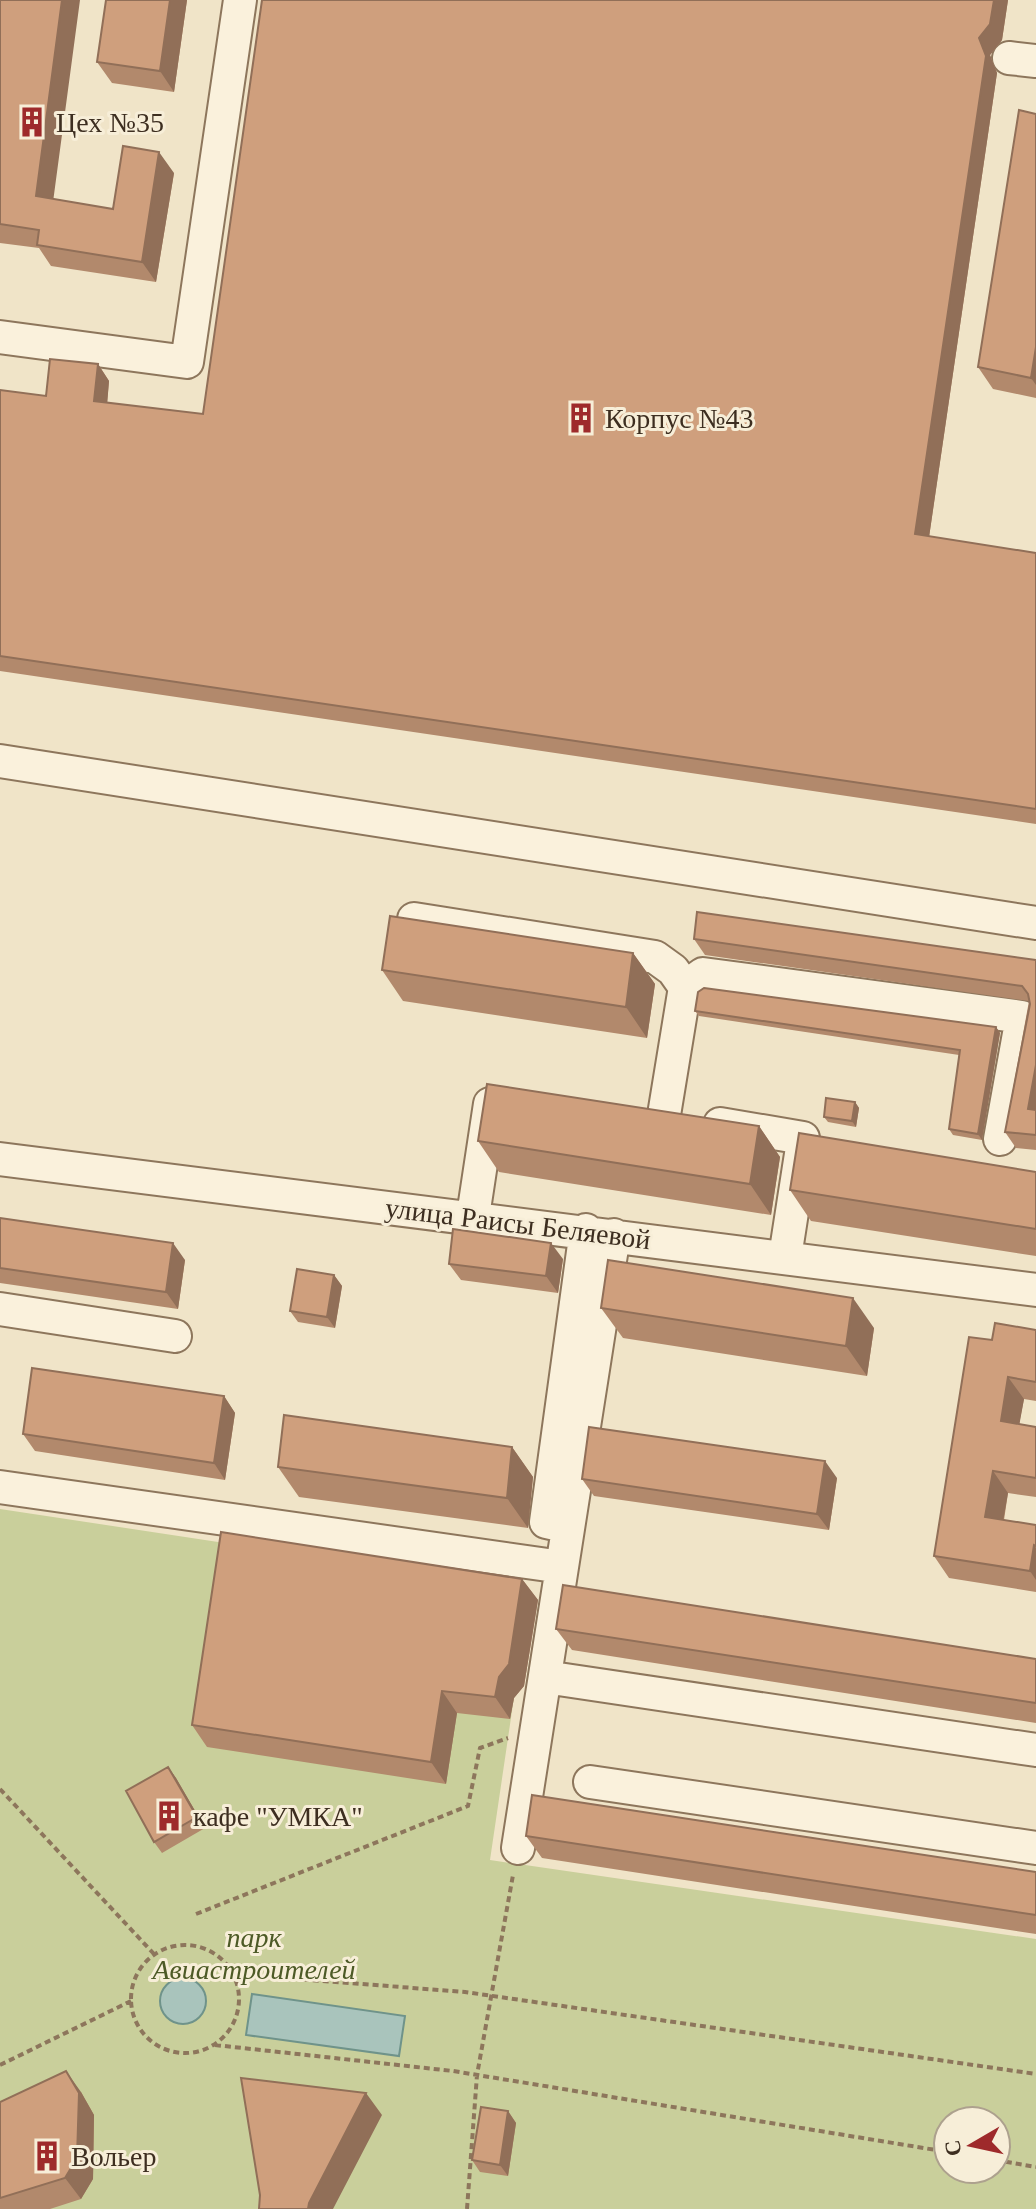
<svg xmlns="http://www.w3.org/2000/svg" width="1036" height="2209" font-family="'Times New Roman',serif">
  <rect width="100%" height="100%" fill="#f0e4c8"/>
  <!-- green -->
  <path fill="#c9cf9b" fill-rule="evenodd" d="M 0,1509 L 530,1589 L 490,1860 L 1036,1939 L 1036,2209 L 0,2209 ZM 948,2121 L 996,2121 L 996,2169 L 948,2169 Z"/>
  <!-- water -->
  <path fill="#a9c4bc" stroke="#6f938a" stroke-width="2" d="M160 2001a23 23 0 1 1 46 0a23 23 0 1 1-46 0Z
    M 252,1994 L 405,2016 L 399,2056 L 246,2035 Z"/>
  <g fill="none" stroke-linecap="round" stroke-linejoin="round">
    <!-- minor casing -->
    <g stroke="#8d765c" stroke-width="36">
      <path id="minor" d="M 1009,58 L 1036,61
        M 0,337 L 187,362 L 240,0
        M 0,761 L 1036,923
        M 414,919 L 655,957 L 673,970 L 685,987 L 664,1115
        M 685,987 L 703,974 L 1022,1017 L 1000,1139
        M 720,1124 L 803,1138
        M 0,1159 L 1036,1290
        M 473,1216 L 490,1104
        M 785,1257 L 801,1154
        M 0,1309 L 175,1336
        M 0,1487 L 562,1567
        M 568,1527 L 546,1522 L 586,1230
        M 545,1677 L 1036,1750
        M 590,1782 L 1036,1848
        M 518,1848 L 614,1235"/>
    </g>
    <!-- path -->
    <path stroke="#8d765c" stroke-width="4" stroke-dasharray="6 4" stroke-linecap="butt" d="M 0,1789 L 154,1954
      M 196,1914 L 468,1806 L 480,1748 L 508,1738
      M131 1999a54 54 0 1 1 108 0a54 54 0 1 1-108 0Z
      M 233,1974 L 465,1992 L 1036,2074
      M 215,2045 L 453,2071 L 948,2152
      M 0,2065 L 131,2001
      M 996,2160 L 1036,2167
      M 467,2209 L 477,2075 L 513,1875"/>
    <!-- minor -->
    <use href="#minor" stroke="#faf1dc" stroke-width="32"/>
  </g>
  <!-- wall -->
  <path fill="#b2896c" d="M 0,0 L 53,199 L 113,209 L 174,173 L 156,282 L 51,266 L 39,248 L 0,243 Z
    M 106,0 L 187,0 L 174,92 L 112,83 L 97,62 Z
    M 262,0 L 1008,0 L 1002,40 L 990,55 L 997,73 L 929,537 L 1036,553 L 1036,824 L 0,671 L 0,390 L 46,396 L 98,364 L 109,381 L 107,403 L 203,414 Z
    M 1036,114 L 1036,398 L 993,389 L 978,367 Z
    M 694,939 L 1036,960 L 1036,1150 L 1016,1148 L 1005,1132 L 1029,1001 L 705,955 Z
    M 633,953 L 655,984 L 647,1038 L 403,1001 L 382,970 Z
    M 695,1011 L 996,1027 L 1000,1033 L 982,1140 L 953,1135 L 949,1129 L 959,1055 L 699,1016 Z
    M 855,1102 L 859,1108 L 856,1127 L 828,1122 L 824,1117 Z
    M 759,1126 L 780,1157 L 771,1215 L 499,1172 L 478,1141 Z
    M 1036,1172 L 1036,1256 L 811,1221 L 790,1190 Z
    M 0,1218 L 185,1260 L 178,1309 L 0,1283 Z
    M 563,1259 L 558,1293 L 461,1280 L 449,1264 Z
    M 334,1275 L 342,1286 L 335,1328 L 298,1322 L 290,1311 Z
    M 601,1308 L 874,1328 L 867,1376 L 623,1338 Z
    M 1036,1330 L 1036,1401 L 1024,1399 L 1019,1424 L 1036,1427 L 1036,1497 L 1008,1493 L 1004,1520 L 1036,1525 L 1036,1592 L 949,1578 L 934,1556 L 992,1340 Z
    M 224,1396 L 235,1413 L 225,1480 L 35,1451 L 23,1434 Z
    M 512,1447 L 533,1477 L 528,1528 L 299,1497 L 278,1467 Z
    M 837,1478 L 829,1530 L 594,1496 L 582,1479 Z
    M 522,1579 L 538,1600 L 524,1686 L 514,1698 L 510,1719 L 457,1713 L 446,1784 L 207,1747 L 192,1725 Z
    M 556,1629 L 1036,1659 L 1036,1723 L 572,1650 Z
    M 168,1767 L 176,1778 L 205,1828 L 162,1853 L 154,1842 Z
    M 526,1836 L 1036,1872 L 1036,1934 L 542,1858 Z
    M 81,2092 L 94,2115 L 93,2179 L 81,2199 L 50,2209 L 0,2209 L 0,2102 Z
    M 508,2111 L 516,2123 L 508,2176 L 480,2172 L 472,2160 Z"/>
  <!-- shaded-wall -->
  <path fill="#916f58" d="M 62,0 L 80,0 L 51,217 L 36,196 Z
    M 170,0 L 187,0 L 174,92 L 160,71 Z
    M 994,0 L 1008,0 L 1002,40 L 990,55 L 997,73 L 927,551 L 915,534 L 979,38 Z
    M 159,152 L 174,173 L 156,282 L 142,262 Z
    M 1036,347 L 1036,385 L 1031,378 Z
    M 98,364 L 109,381 L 106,418 L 94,401 Z
    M 633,953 L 655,984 L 647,1038 L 626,1007 Z
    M 996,1027 L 1000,1033 L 982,1140 L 978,1134 Z
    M 1036,1065 L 1036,1120 L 1028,1109 Z
    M 855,1102 L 859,1108 L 856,1127 L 852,1121 Z
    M 759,1126 L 780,1157 L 771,1215 L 750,1184 Z
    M 173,1243 L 185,1260 L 178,1309 L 166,1292 Z
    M 551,1243 L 563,1259 L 558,1293 L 546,1276 Z
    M 334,1275 L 342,1286 L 335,1328 L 327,1317 Z
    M 853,1298 L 874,1328 L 867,1376 L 846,1346 Z
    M 1008,1377 L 1024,1399 L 1016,1443 L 1001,1421 Z
    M 224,1396 L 235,1413 L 225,1480 L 214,1463 Z
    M 512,1447 L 533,1477 L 528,1528 L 507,1498 Z
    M 825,1461 L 837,1478 L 829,1530 L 817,1514 Z
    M 993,1471 L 1008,1493 L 1000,1539 L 985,1517 Z
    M 1034,1545 L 1036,1548 L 1036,1580 L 1030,1571 Z
    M 522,1579 L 538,1600 L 524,1686 L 514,1698 L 510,1719 L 495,1697 L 499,1677 Z
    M 442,1691 L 457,1713 L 446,1784 L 431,1762 Z
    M 168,1767 L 176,1778 L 205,1828 L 197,1817 Z
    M 66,2071 L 81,2092 L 94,2115 L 93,2179 L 81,2199 L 65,2178 Z
    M 366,2093 L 382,2115 L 333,2209 L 308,2209 L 309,2203 Z
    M 508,2111 L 516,2123 L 508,2176 L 500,2165 Z"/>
  <!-- building -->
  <path fill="#cf9f7d" stroke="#916f58" stroke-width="2" d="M 0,0 L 62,0 L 36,196 L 113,209 L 123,146 L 159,152 L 142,262 L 37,245 L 39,230 L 0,224 Z
    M 106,0 L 170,0 L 160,71 L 97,62 Z
    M 262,0 L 994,0 L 990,24 L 979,38 L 986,56 L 915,534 L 1036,553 L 1036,809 L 0,656 L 0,390 L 46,396 L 50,359 L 98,364 L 94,401 L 203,414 Z
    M 1019,110 L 1036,114 L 1036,347 L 1031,378 L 978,367 Z
    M 697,912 L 1036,960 L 1036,1065 L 1028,1109 L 1036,1110 L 1036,1135 L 1005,1132 L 1030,1004 L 1028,994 L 1022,986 L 694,939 Z
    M 390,916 L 633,953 L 626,1007 L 382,970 Z
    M 704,988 L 996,1027 L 978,1134 L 949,1129 L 960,1050 L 695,1011 L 698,992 Z
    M 487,1084 L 759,1126 L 750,1184 L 478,1141 Z
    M 826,1098 L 855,1102 L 852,1121 L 824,1117 Z
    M 799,1133 L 1036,1172 L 1036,1229 L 790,1190 Z
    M 0,1218 L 173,1243 L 166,1292 L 0,1268 Z
    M 453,1229 L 551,1243 L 546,1276 L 449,1264 Z
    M 608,1260 L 853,1298 L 846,1346 L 601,1308 Z
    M 297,1269 L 334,1275 L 327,1317 L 290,1311 Z
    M 995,1323 L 1036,1330 L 1036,1382 L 1008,1377 L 1001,1421 L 1036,1427 L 1036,1478 L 993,1471 L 985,1517 L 1036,1525 L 1036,1546 L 1034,1545 L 1030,1571 L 934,1556 L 969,1337 L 992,1340 Z
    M 32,1368 L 224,1396 L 214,1463 L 23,1434 Z
    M 284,1415 L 512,1447 L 507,1498 L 278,1467 Z
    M 589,1427 L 825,1461 L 817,1514 L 582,1479 Z
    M 221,1532 L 522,1579 L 509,1664 L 499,1677 L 495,1697 L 442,1691 L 431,1762 L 192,1725 Z
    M 563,1585 L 1036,1659 L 1036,1703 L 556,1629 Z
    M 168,1767 L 197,1817 L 154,1842 L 126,1791 Z
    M 532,1795 L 1036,1872 L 1036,1915 L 526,1836 Z
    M 66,2071 L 79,2093 L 77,2158 L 65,2178 L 0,2198 L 0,2102 Z
    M 241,2078 L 366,2093 L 309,2203 L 308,2209 L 259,2209 L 260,2195 Z
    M 481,2107 L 508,2111 L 500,2165 L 472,2160 Z"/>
  <!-- icons -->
  <defs>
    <g id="building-bare" transform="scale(2.4)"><path d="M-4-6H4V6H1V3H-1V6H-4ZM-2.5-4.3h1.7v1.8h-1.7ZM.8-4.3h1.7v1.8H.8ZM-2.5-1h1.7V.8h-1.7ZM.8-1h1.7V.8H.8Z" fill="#9e2a2b" stroke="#f7eed8" stroke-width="2.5" paint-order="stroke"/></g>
  </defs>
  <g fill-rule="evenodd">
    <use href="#building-bare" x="32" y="122"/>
    <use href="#building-bare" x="581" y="418"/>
    <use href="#building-bare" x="169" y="1816"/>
    <use href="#building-bare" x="47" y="2156"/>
  </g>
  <g text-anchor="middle" stroke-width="6" stroke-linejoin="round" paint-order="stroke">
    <!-- poi labels -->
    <g font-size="28" fill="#3d2e20" stroke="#f7eed8" text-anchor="start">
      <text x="56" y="132">Цех №35</text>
      <text x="605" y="428">Корпус №43</text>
      <text x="193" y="1826">кафе "УМКА"</text>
      <text x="71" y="2166">Вольер</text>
    </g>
    <!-- street labels -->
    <g font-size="28" fill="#3d2e20" stroke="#f7eed8">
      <text transform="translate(518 1223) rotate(7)" y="10">улица Раисы Беляевой</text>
    </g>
    <!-- park labels -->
    <g font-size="28" font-style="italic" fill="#4d5a26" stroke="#f7eed8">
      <text x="254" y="1947">парк<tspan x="254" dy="32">Авиастроителей</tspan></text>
    </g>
  </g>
  <!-- north arrow -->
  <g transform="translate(972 2145) rotate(261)"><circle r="38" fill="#f7eed8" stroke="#ada18e" stroke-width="2"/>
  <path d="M0-6L14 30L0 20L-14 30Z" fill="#9e2a2b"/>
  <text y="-12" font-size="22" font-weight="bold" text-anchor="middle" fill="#3d2e20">С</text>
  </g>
</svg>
